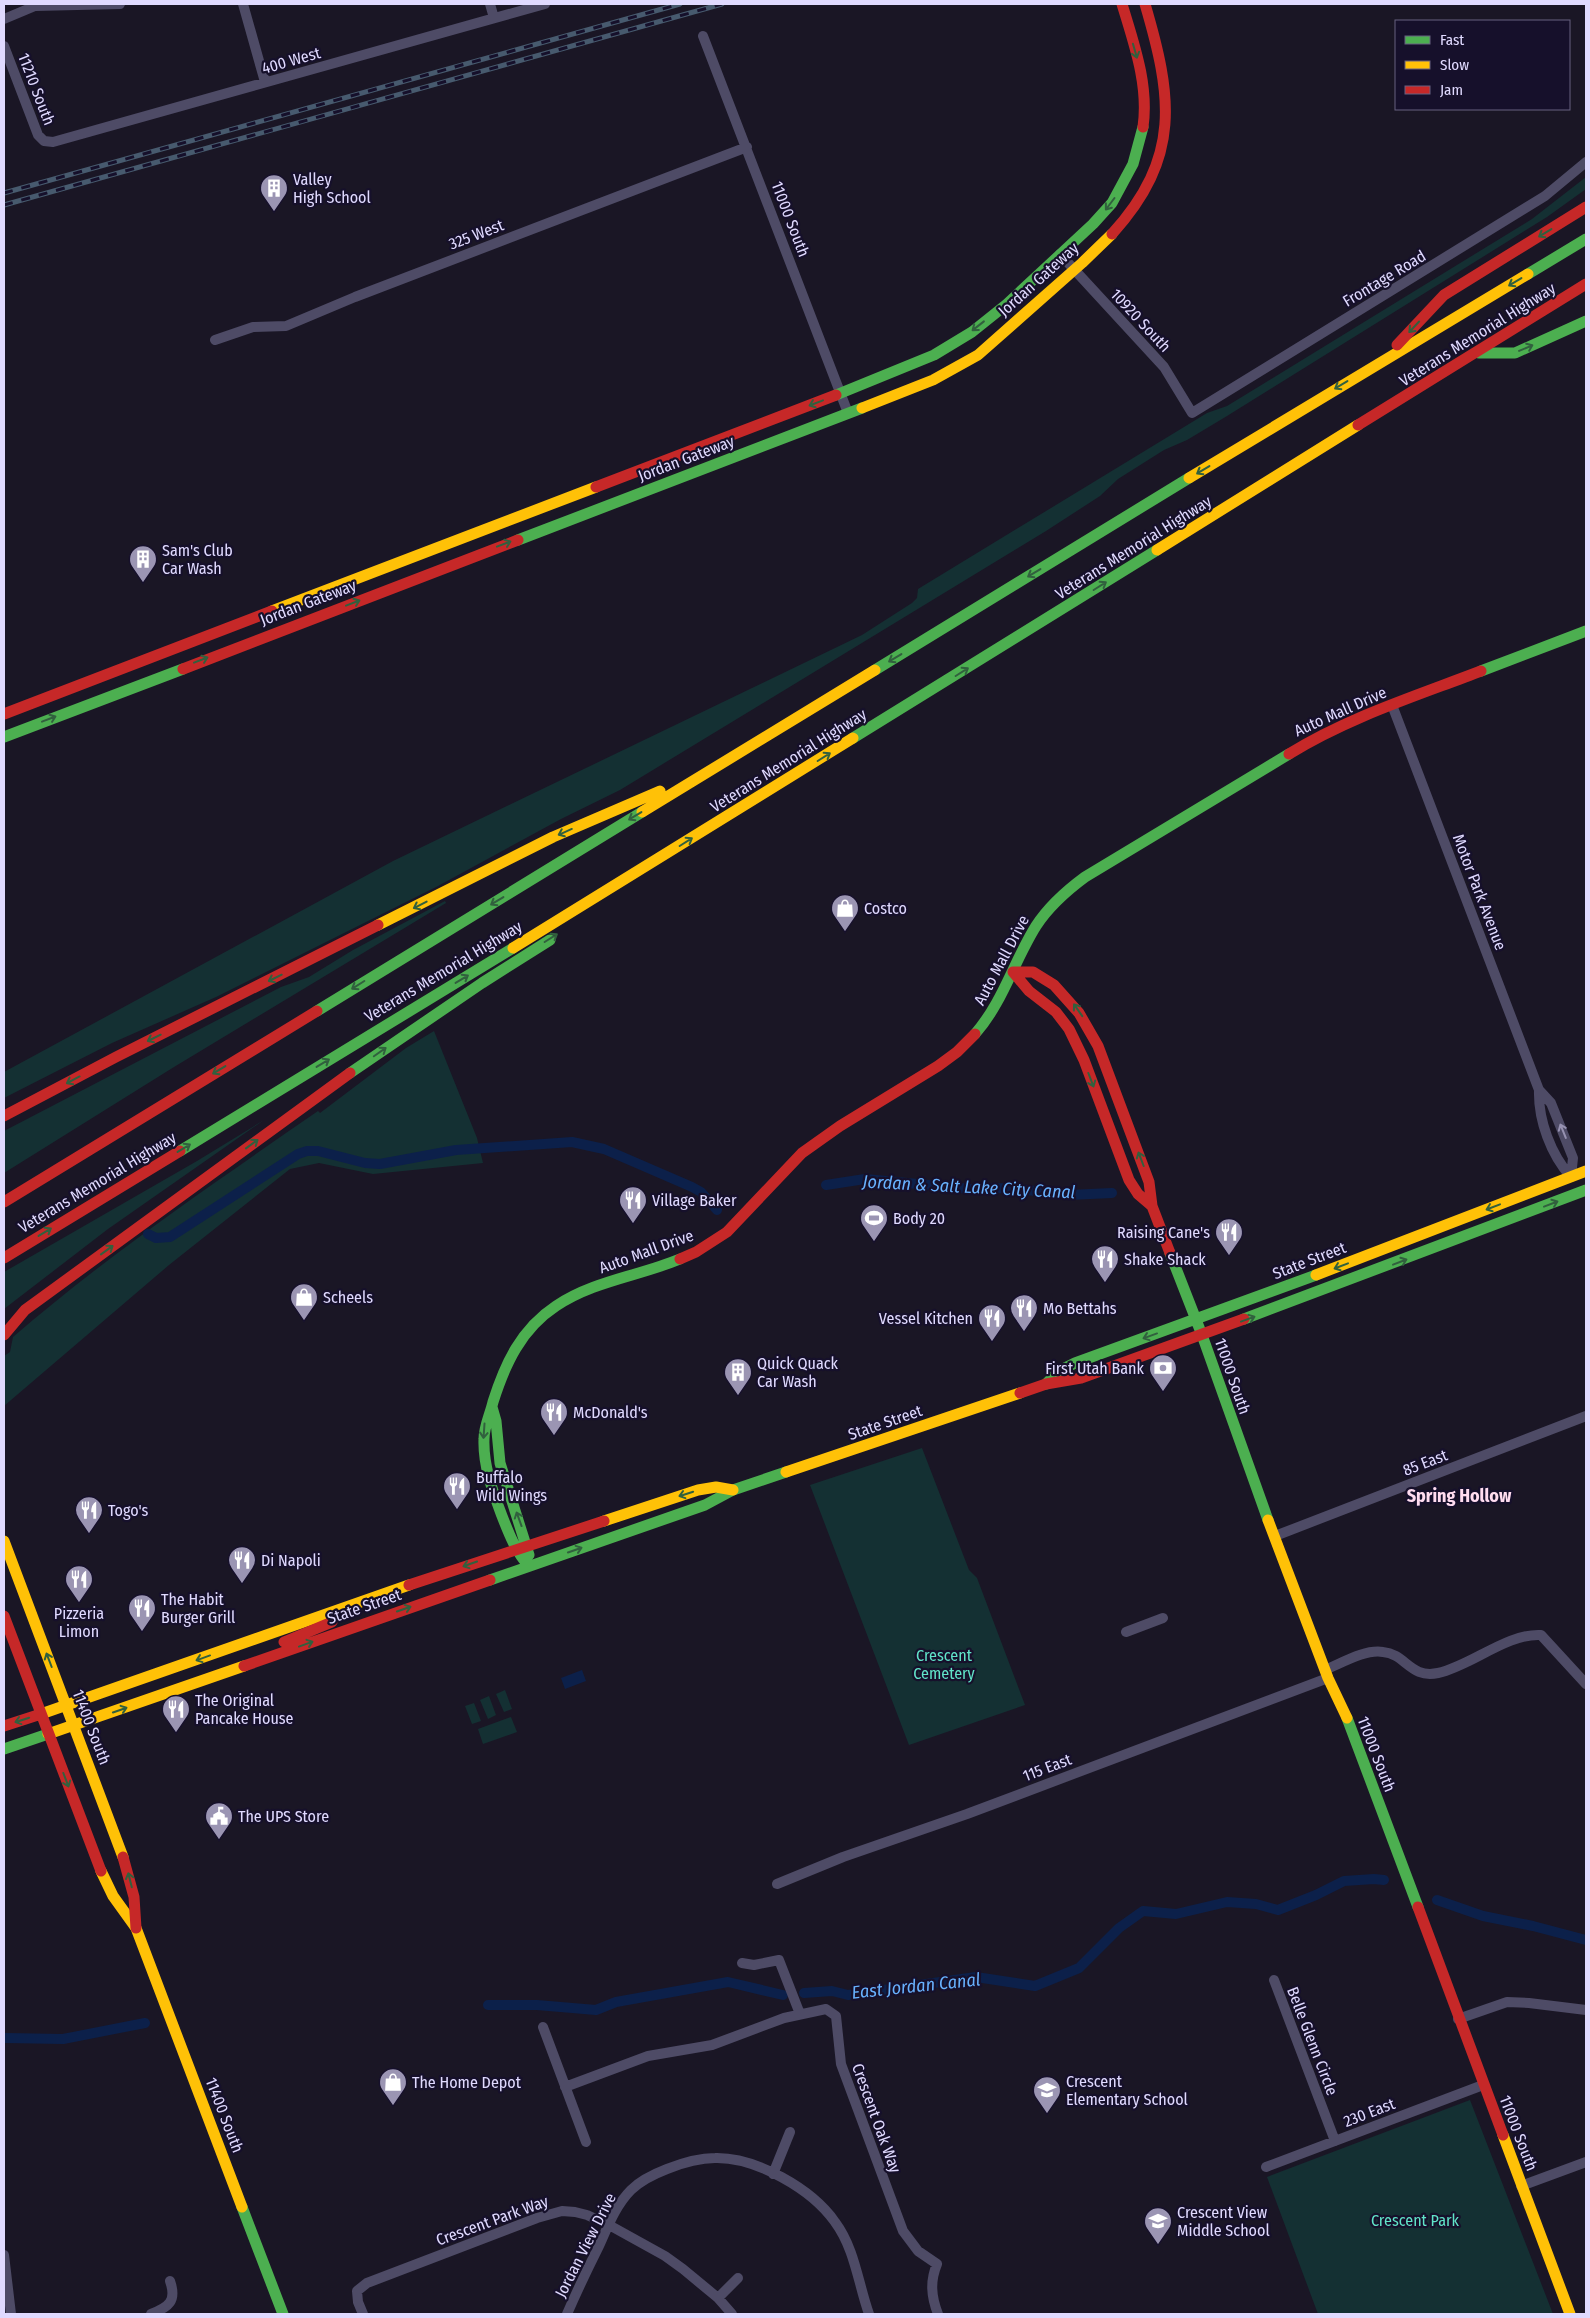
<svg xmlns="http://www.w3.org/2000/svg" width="1590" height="2318" font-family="'Fira Sans Condensed',sans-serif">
  <rect width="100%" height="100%" fill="#1a1625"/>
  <!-- green -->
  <path fill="#143033" d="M 1586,177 L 1586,189 L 1547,217 L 1227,416 L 1187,440 L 1164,450 L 1118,479 L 1100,496 L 1046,531 L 620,790 L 561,819 L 438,886 L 216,997 L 112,1043 L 4,1098 L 4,1072 L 393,861 L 862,635 L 912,603 L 917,598 L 918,589 L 1207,413 L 1227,406 L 1532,219 Z
    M 445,901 L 446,903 L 174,1067 L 4,1173 L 4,1131 L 281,987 L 309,977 L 353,950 Z
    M 434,1031 L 477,1138 L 483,1163 L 373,1174 L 319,1163 L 290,1169 L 169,1265 L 4,1406 L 4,1356 L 10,1352 L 13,1337 C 109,1254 214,1183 318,1111 L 320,1113 L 406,1048 Z
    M 264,1120 L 108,1229 L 4,1309 L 4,1272 L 197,1161 Z
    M 922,1448 L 969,1570 L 977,1578 L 1025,1705 L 909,1745 L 810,1485 Z
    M 505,1690 L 512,1709 L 504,1712 L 496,1694 Z
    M 489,1696 L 496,1715 L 488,1719 L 480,1700 Z
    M 474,1703 L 481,1721 L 472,1724 L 465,1706 Z
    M 511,1717 L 517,1732 L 483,1744 L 478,1729 Z
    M 1470,2100 L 1553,2314 L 1318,2314 L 1267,2177 Z"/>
  <!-- water -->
  <path fill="#0c204a" d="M 582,1670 L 586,1681 L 565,1689 L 561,1678 Z"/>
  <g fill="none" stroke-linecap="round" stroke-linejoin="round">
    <!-- canal -->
    <path stroke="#0c204a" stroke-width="10" d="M 826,1185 L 865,1179 L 971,1189 L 1010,1188 L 1069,1195 L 1112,1193
      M 148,1234 L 156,1238 L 170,1237 L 298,1154 L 307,1151 L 318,1151 L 365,1163 L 380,1164 L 456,1150 L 572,1142 L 604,1149 L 692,1187 L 701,1192 L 717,1210
      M 1437,1900 L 1483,1916 L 1533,1926 L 1586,1940
      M 804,1993 L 832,1991 L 848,1995 L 976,1977 L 1035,1986 L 1079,1968 L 1119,1928 L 1143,1911 L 1176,1914 L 1227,1902 L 1256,1904 L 1278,1910 L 1316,1895 L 1344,1881 L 1374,1879 L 1384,1880
      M 488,2005 L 537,2005 L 596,2010 L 616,2002 L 728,1982 L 783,1995
      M 4,2038 L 63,2039 L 145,2023"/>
    <!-- street -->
    <path stroke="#4e4b66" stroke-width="10" d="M 243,4 L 265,82
      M 490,4 L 494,18
      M 4,19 L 35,6 L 120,4
      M 703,36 L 848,413
      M 4,46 L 38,135 L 44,141 L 53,142 L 545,4
      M 1060,254 L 1164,367 L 1192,413 L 1545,196 L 1586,162
      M 215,340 L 253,327 L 286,326 L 355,297 L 747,147
      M 1392,705 L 1539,1090 L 1551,1103 L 1573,1158 L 1571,1177
      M 1539,1090 C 1538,1120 1551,1155 1571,1177
      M 1275,1536 L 1586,1416
      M 1126,1632 L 1163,1618
      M 1325,1670 C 1342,1663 1365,1649 1383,1652 C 1406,1654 1410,1679 1438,1673 C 1471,1666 1507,1633 1541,1635 L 1586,1684
      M 777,1884 L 843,1857 L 967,1814 L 1328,1678
      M 742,1963 L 754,1965 L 779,1960 L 800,2014
      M 1274,1980 L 1335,2141
      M 1458,2019 L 1507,2002 L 1529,2003 L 1586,2010
      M 543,2027 L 586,2142
      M 565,2087 L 648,2056 L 712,2045 L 784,2018 L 826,2009 L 836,2016 L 841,2064 L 903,2231 L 918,2251 L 937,2264 C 930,2281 931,2296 938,2314
      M 1266,2167 L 1483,2085
      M 773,2174 L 790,2132
      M 1521,2186 L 1586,2162
      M 4,2255 L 11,2314
      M 718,2298 L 738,2278
      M 151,2314 C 169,2307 177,2301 170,2281
      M 363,2314 L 358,2302 L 357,2291 L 367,2283 L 537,2218 L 562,2211 L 575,2212 L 587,2215 L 609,2225 L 665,2256 L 683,2269 L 718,2298 L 732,2314
      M 567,2314 C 577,2291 588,2268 599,2246 C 608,2226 616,2205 631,2190 C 641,2180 654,2174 667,2169 C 682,2163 698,2158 715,2158 C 756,2157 812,2189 835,2222 C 855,2249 858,2283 869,2314"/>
    <!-- fast -->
    <path stroke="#4caf50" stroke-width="11" d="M 1528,274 L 1586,239
      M 1479,353 L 1515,353 L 1586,321
      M 836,395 L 934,355 L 972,332 L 1007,304 L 1093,224 L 1112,203 L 1133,164 L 1143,127
      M 518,540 L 862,408
      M 875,670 L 1189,478
      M 1481,671 L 1586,631
      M 4,737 L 183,669
      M 853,738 L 1157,550
      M 317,1011 L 642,812
      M 975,1034 C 1003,1002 1014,961 1036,926 C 1049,906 1066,891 1085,877 L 1289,754
      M 350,1073 L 482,983 L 550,940
      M 180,1151 L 513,948
      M 1170,1253 L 1202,1335 L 1268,1520
      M 1244,1319 L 1586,1190
      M 1046,1384 L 1059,1371 L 1075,1363 L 1316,1275
      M 492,1407 L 496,1421 L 500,1463 L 529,1555
      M 529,1566 C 516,1552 509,1534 502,1516 C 493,1492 483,1466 484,1439 C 484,1426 490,1415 493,1402 C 505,1364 521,1329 556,1306 C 593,1281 639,1276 680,1259
      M 490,1580 L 705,1505 L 733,1490 L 786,1472
      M 1347,1718 L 1418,1907
      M 4,1749 L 48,1734
      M 242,2207 L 283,2314"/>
    <!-- slow -->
    <path stroke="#ffc107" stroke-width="11" d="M 862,408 L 933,380 L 978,355 L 1082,263 L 1112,234
      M 1189,478 L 1528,274
      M 1157,550 L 1358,425
      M 272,611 L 596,487
      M 642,812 L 875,670
      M 378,925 L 553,837 L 660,791
      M 513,948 L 853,738
      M 1316,1275 L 1586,1171
      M 786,1472 L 1020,1393
      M 1268,1520 L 1328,1678 L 1347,1718
      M 604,1521 L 698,1490 L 716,1487 L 733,1490
      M 4,1541 L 123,1857
      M 41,1714 L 409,1585
      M 48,1734 L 244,1666
      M 101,1871 L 113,1896 L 136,1928 L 242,2207
      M 1503,2135 L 1570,2314"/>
    <!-- jam -->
    <path stroke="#c62828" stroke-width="11" d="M 1122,4 C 1134,44 1149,85 1143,127
      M 1112,234 C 1182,157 1172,96 1145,4
      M 1397,345 L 1444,295 L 1586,207
      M 1358,425 L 1586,284
      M 596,487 L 836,395
      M 183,669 L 518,540
      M 4,714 L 272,611
      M 1289,754 C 1349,717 1416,696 1481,671
      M 1013,972 L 1033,972 L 1054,985 L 1079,1013 L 1098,1046 L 1149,1182 L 1152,1206 L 1170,1253
      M 1013,972 L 1029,991 L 1056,1012 L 1069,1029 L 1084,1060 L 1129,1180 L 1138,1194 L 1152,1206
      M 4,1116 L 116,1057 L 378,925
      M 4,1202 L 317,1011
      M 4,1258 L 180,1151
      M 680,1259 L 696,1252 L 727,1232 L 802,1153 L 840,1126 L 938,1066 L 957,1052 L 975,1034
      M 4,1335 L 25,1310 L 350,1073
      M 1020,1393 L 1046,1384 L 1081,1378 L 1244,1319
      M 409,1585 L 604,1521
      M 4,1616 L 101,1871
      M 284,1642 L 332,1622
      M 244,1666 L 490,1580
      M 4,1726 L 41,1714
      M 123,1857 L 134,1897 L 136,1928
      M 1418,1907 L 1503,2135"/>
    <!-- rail casing -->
    <g stroke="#475a6e" stroke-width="5">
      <path id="rail" d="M 4,193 L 680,4
        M 4,205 L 722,4"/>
    </g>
    <!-- rail -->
    <use href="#rail" stroke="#16102b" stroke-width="3" stroke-dasharray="9" stroke-linecap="butt"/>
  </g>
  <!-- one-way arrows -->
  <defs><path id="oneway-shaft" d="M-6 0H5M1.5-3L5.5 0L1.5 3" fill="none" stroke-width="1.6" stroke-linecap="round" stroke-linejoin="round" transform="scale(1.25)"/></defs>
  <g stroke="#31603e">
    <use href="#oneway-shaft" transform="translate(1135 51) rotate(74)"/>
    <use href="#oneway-shaft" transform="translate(1110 204) rotate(127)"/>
    <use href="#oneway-shaft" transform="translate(1545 233) rotate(149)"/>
    <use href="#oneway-shaft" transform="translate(1515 282) rotate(149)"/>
    <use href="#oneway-shaft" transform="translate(978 326) rotate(142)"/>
    <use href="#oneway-shaft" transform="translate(1414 327) rotate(133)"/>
    <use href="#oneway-shaft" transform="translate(1526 348) rotate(-23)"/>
    <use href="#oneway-shaft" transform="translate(1341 385) rotate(149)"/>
    <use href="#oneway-shaft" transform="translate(816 403) rotate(159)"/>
    <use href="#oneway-shaft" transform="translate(1203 470) rotate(149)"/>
    <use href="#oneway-shaft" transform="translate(504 544) rotate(-21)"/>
    <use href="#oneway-shaft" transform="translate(1034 573) rotate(149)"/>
    <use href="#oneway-shaft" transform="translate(1100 586) rotate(-32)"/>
    <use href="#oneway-shaft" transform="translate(353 603) rotate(-21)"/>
    <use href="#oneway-shaft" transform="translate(895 658) rotate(149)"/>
    <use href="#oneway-shaft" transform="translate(201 660) rotate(-21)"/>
    <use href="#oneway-shaft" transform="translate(962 672) rotate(-32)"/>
    <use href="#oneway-shaft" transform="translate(49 719) rotate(-21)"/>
    <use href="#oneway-shaft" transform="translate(824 757) rotate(-32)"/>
    <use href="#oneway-shaft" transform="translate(635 816) rotate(149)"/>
    <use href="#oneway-shaft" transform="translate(565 832) rotate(156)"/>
    <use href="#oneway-shaft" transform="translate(686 842) rotate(-32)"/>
    <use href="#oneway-shaft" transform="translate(497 901) rotate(149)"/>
    <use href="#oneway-shaft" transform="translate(420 905) rotate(153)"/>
    <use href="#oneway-shaft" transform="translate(551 938) rotate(-32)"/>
    <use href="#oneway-shaft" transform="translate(275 978) rotate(154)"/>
    <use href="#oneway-shaft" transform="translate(462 979) rotate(-31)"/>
    <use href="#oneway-shaft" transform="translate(358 985) rotate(148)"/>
    <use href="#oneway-shaft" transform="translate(1078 1010) rotate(-125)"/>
    <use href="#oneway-shaft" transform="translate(154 1038) rotate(154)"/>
    <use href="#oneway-shaft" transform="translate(380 1052) rotate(-35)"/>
    <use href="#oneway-shaft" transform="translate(323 1063) rotate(-31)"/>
    <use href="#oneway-shaft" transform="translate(219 1070) rotate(149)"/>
    <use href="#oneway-shaft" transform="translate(73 1080) rotate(152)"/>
    <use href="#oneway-shaft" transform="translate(1091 1080) rotate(69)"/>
    <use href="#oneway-shaft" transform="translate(252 1144) rotate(-36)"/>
    <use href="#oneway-shaft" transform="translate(184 1148) rotate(-31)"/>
    <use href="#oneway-shaft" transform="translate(1141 1159) rotate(-111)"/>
    <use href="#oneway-shaft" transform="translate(1551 1204) rotate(-21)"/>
    <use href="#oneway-shaft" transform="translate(1493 1207) rotate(159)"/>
    <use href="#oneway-shaft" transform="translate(45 1232) rotate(-31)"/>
    <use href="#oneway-shaft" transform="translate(107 1250) rotate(-36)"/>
    <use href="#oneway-shaft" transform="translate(1400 1262) rotate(-21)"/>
    <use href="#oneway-shaft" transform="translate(1341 1266) rotate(159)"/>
    <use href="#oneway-shaft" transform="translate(1248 1319) rotate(-20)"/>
    <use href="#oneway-shaft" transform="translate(1150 1336) rotate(160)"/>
    <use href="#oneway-shaft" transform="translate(484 1431) rotate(94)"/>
    <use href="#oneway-shaft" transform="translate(686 1494) rotate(162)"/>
    <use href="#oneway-shaft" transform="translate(519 1519) rotate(-110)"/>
    <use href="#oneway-shaft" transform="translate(575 1550) rotate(-19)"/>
    <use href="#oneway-shaft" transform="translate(470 1564) rotate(161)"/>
    <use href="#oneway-shaft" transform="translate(404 1609) rotate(-19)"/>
    <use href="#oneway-shaft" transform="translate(306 1644) rotate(-20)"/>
    <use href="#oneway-shaft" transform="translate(203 1658) rotate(160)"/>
    <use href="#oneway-shaft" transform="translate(49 1660) rotate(-111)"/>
    <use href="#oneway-shaft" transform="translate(120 1710) rotate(-19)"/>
    <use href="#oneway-shaft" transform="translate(22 1720) rotate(162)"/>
    <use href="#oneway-shaft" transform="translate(66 1780) rotate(69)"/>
    <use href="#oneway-shaft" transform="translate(130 1880) rotate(-104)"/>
  </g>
  <use stroke="#9792b2" href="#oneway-shaft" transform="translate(1563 1131) rotate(-112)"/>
  <!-- icons -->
  <defs>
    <g id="building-pin" transform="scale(1.4375)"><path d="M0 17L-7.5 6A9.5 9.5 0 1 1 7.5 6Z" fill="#9b95b3" stroke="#16102b"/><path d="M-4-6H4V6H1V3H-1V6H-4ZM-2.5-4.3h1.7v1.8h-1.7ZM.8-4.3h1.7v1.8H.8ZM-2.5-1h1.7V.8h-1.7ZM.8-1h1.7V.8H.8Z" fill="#fff"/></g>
    <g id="shop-pin" transform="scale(1.4375)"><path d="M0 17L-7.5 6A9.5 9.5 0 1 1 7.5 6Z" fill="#9b95b3" stroke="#16102b"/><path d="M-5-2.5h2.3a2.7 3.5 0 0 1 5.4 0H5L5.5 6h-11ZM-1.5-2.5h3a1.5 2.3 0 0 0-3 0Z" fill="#fff"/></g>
    <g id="restaurant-pin" transform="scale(1.4375)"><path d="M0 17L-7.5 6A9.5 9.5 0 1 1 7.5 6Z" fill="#9b95b3" stroke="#16102b"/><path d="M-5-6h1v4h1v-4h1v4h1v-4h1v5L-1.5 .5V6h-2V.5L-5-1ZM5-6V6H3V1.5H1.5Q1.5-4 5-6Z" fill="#fff"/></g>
    <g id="stadium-pin" transform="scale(1.4375)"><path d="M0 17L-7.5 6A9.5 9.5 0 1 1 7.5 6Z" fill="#9b95b3" stroke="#16102b"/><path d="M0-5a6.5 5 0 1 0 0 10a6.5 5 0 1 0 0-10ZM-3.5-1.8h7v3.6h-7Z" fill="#fff"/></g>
    <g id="bank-pin" transform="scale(1.4375)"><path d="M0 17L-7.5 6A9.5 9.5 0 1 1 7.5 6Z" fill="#9b95b3" stroke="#16102b"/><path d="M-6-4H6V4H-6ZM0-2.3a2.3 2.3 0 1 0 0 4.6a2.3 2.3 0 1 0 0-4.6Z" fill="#fff"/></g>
    <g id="civic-pin" transform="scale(1.4375)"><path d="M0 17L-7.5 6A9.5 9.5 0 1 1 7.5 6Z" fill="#9b95b3" stroke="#16102b"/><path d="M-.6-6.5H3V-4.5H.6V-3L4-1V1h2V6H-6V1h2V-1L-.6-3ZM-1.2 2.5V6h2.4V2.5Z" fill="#fff"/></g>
    <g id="school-pin" transform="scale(1.4375)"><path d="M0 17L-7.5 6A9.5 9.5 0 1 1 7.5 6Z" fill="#9b95b3" stroke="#16102b"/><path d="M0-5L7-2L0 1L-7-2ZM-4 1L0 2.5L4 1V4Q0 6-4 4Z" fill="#fff"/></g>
  </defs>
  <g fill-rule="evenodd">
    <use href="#building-pin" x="274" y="188"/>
    <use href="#building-pin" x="143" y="559"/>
    <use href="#shop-pin" x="845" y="908"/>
    <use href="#restaurant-pin" x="633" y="1200"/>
    <use href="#stadium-pin" x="874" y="1218"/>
    <use href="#restaurant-pin" x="1229" y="1232"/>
    <use href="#restaurant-pin" x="1105" y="1259"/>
    <use href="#shop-pin" x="304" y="1297"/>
    <use href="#restaurant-pin" x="1024" y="1308"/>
    <use href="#restaurant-pin" x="992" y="1318"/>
    <use href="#bank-pin" x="1163" y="1368"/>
    <use href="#building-pin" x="738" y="1372"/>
    <use href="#restaurant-pin" x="554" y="1412"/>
    <use href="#restaurant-pin" x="457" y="1486"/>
    <use href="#restaurant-pin" x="89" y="1510"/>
    <use href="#restaurant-pin" x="242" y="1560"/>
    <use href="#restaurant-pin" x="79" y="1579"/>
    <use href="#restaurant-pin" x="142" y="1608"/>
    <use href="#restaurant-pin" x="176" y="1709"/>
    <use href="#civic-pin" x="219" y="1816"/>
    <use href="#shop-pin" x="393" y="2082"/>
    <use href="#school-pin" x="1047" y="2090"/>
    <use href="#school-pin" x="1158" y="2221"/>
  </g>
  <g text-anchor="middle" stroke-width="4.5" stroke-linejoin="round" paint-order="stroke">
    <!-- street labels -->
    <g font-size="16" fill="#e0daff" stroke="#16102b">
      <text transform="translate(291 60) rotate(-16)" y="6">400 West</text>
      <text transform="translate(37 89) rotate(69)" y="6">11210 South</text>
      <text transform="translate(791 219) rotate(69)" y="6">11000 South</text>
      <text transform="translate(476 234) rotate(-21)" y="6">325 West</text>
      <text transform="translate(1384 278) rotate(-31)" y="6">Frontage Road</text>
      <text transform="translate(1038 279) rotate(-42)" y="6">Jordan Gateway</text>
      <text transform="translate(1141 320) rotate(47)" y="6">10920 South</text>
      <text transform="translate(1477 334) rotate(-32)" y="6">Veterans Memorial Highway</text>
      <text transform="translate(686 458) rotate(-21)" y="6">Jordan Gateway</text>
      <text transform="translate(1133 547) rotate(-32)" y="6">Veterans Memorial Highway</text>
      <text transform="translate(308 602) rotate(-21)" y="6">Jordan Gateway</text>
      <text transform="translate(1340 711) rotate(-24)" y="6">Auto Mall Drive</text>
      <text transform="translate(788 760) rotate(-32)" y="6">Veterans Memorial Highway</text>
      <text transform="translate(1480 892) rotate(69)" y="6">Motor Park Avenue</text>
      <text transform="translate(1001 960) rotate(-62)" y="6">Auto Mall Drive</text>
      <text transform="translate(443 971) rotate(-31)" y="6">Veterans Memorial Highway</text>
      <text transform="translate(97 1182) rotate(-31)" y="6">Veterans Memorial Highway</text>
      <text transform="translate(646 1251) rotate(-20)" y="6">Auto Mall Drive</text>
      <text transform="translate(1309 1260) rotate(-21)" y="6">State Street</text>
      <text transform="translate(1233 1376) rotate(71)" y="6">11000 South</text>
      <text transform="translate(885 1422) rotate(-19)" y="6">State Street</text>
      <text transform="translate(1425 1462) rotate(-21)" y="6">85 East</text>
      <text transform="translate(364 1606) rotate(-19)" y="6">State Street</text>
      <text transform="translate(92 1727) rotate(69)" y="6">11400 South</text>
      <text transform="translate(1377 1754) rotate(69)" y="6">11000 South</text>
      <text transform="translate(1047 1767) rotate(-21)" y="6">115 East</text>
      <text transform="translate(1313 2041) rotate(69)" y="6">Belle Glenn Circle</text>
      <text transform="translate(1369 2112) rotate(-21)" y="6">230 East</text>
      <text transform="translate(225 2115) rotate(69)" y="6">11400 South</text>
      <text transform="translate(877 2118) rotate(70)" y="6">Crescent Oak Way</text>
      <text transform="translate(1519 2133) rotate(69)" y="6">11000 South</text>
      <text transform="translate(492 2220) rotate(-20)" y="6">Crescent Park Way</text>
      <text transform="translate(585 2245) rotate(-63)" y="6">Jordan View Drive</text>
    </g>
    <!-- poi labels -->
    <g font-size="16" fill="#e0daff" stroke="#16102b" text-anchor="start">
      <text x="293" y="185">Valley<tspan x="293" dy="18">High School</tspan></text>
      <text x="162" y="556">Sam's Club<tspan x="162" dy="18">Car Wash</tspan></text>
      <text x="864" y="914">Costco</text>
      <text x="652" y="1206">Village Baker</text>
      <text x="893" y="1224">Body 20</text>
      <text x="1210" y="1238" text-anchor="end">Raising Cane's</text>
      <text x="1124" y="1265">Shake Shack</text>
      <text x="323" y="1303">Scheels</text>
      <text x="1043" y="1314">Mo Bettahs</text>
      <text x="973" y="1324" text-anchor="end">Vessel Kitchen</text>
      <text x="757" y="1369">Quick Quack<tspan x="757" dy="18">Car Wash</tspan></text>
      <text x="1144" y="1374" text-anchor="end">First Utah Bank</text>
      <text x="573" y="1418">McDonald's</text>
      <text x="476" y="1483">Buffalo<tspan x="476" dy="18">Wild Wings</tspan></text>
      <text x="108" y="1516">Togo's</text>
      <text x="261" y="1566">Di Napoli</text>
      <text x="161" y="1605">The Habit<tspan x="161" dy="18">Burger Grill</tspan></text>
      <text x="79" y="1619" text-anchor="middle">Pizzeria<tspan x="79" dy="18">Limon</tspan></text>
      <text x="195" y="1706">The Original<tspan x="195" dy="18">Pancake House</tspan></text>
      <text x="238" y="1822">The UPS Store</text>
      <text x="1066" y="2087">Crescent<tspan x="1066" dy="18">Elementary School</tspan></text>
      <text x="412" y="2088">The Home Depot</text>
      <text x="1177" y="2218">Crescent View<tspan x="1177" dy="18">Middle School</tspan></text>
    </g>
    <!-- park labels -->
    <g font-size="16" fill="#61e4c9" stroke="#16102b">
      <text x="944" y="1661">Crescent<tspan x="944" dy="18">Cemetery</tspan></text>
      <text x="1415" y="2226">Crescent Park</text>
    </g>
    <!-- water labels -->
    <g font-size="18" font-style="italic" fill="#68b2ff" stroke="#16102b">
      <text transform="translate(969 1187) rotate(3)" y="6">Jordan &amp; Salt Lake City Canal</text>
      <text transform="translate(916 1986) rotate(-6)" y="6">East Jordan Canal</text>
    </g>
    <!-- neighbourhood labels -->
    <g font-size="18" font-weight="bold" fill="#ffdcf0" stroke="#16102b">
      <text x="1459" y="1502">Spring Hollow</text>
    </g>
  </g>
  <!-- border -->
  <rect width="1590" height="2318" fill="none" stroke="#e0daff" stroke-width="10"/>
  <!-- legend -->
  <rect x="1395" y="20" width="175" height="90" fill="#16102b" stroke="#676180"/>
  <rect x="1405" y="36" width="25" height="8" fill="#4caf50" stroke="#676180"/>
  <text x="1440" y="45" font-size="15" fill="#e0daff">Fast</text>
  <rect x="1405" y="61" width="25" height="8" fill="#ffc107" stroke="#676180"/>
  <text x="1440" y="70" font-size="15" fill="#e0daff">Slow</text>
  <rect x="1405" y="86" width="25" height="8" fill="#c62828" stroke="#676180"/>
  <text x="1440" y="95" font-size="15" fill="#e0daff">Jam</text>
</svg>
